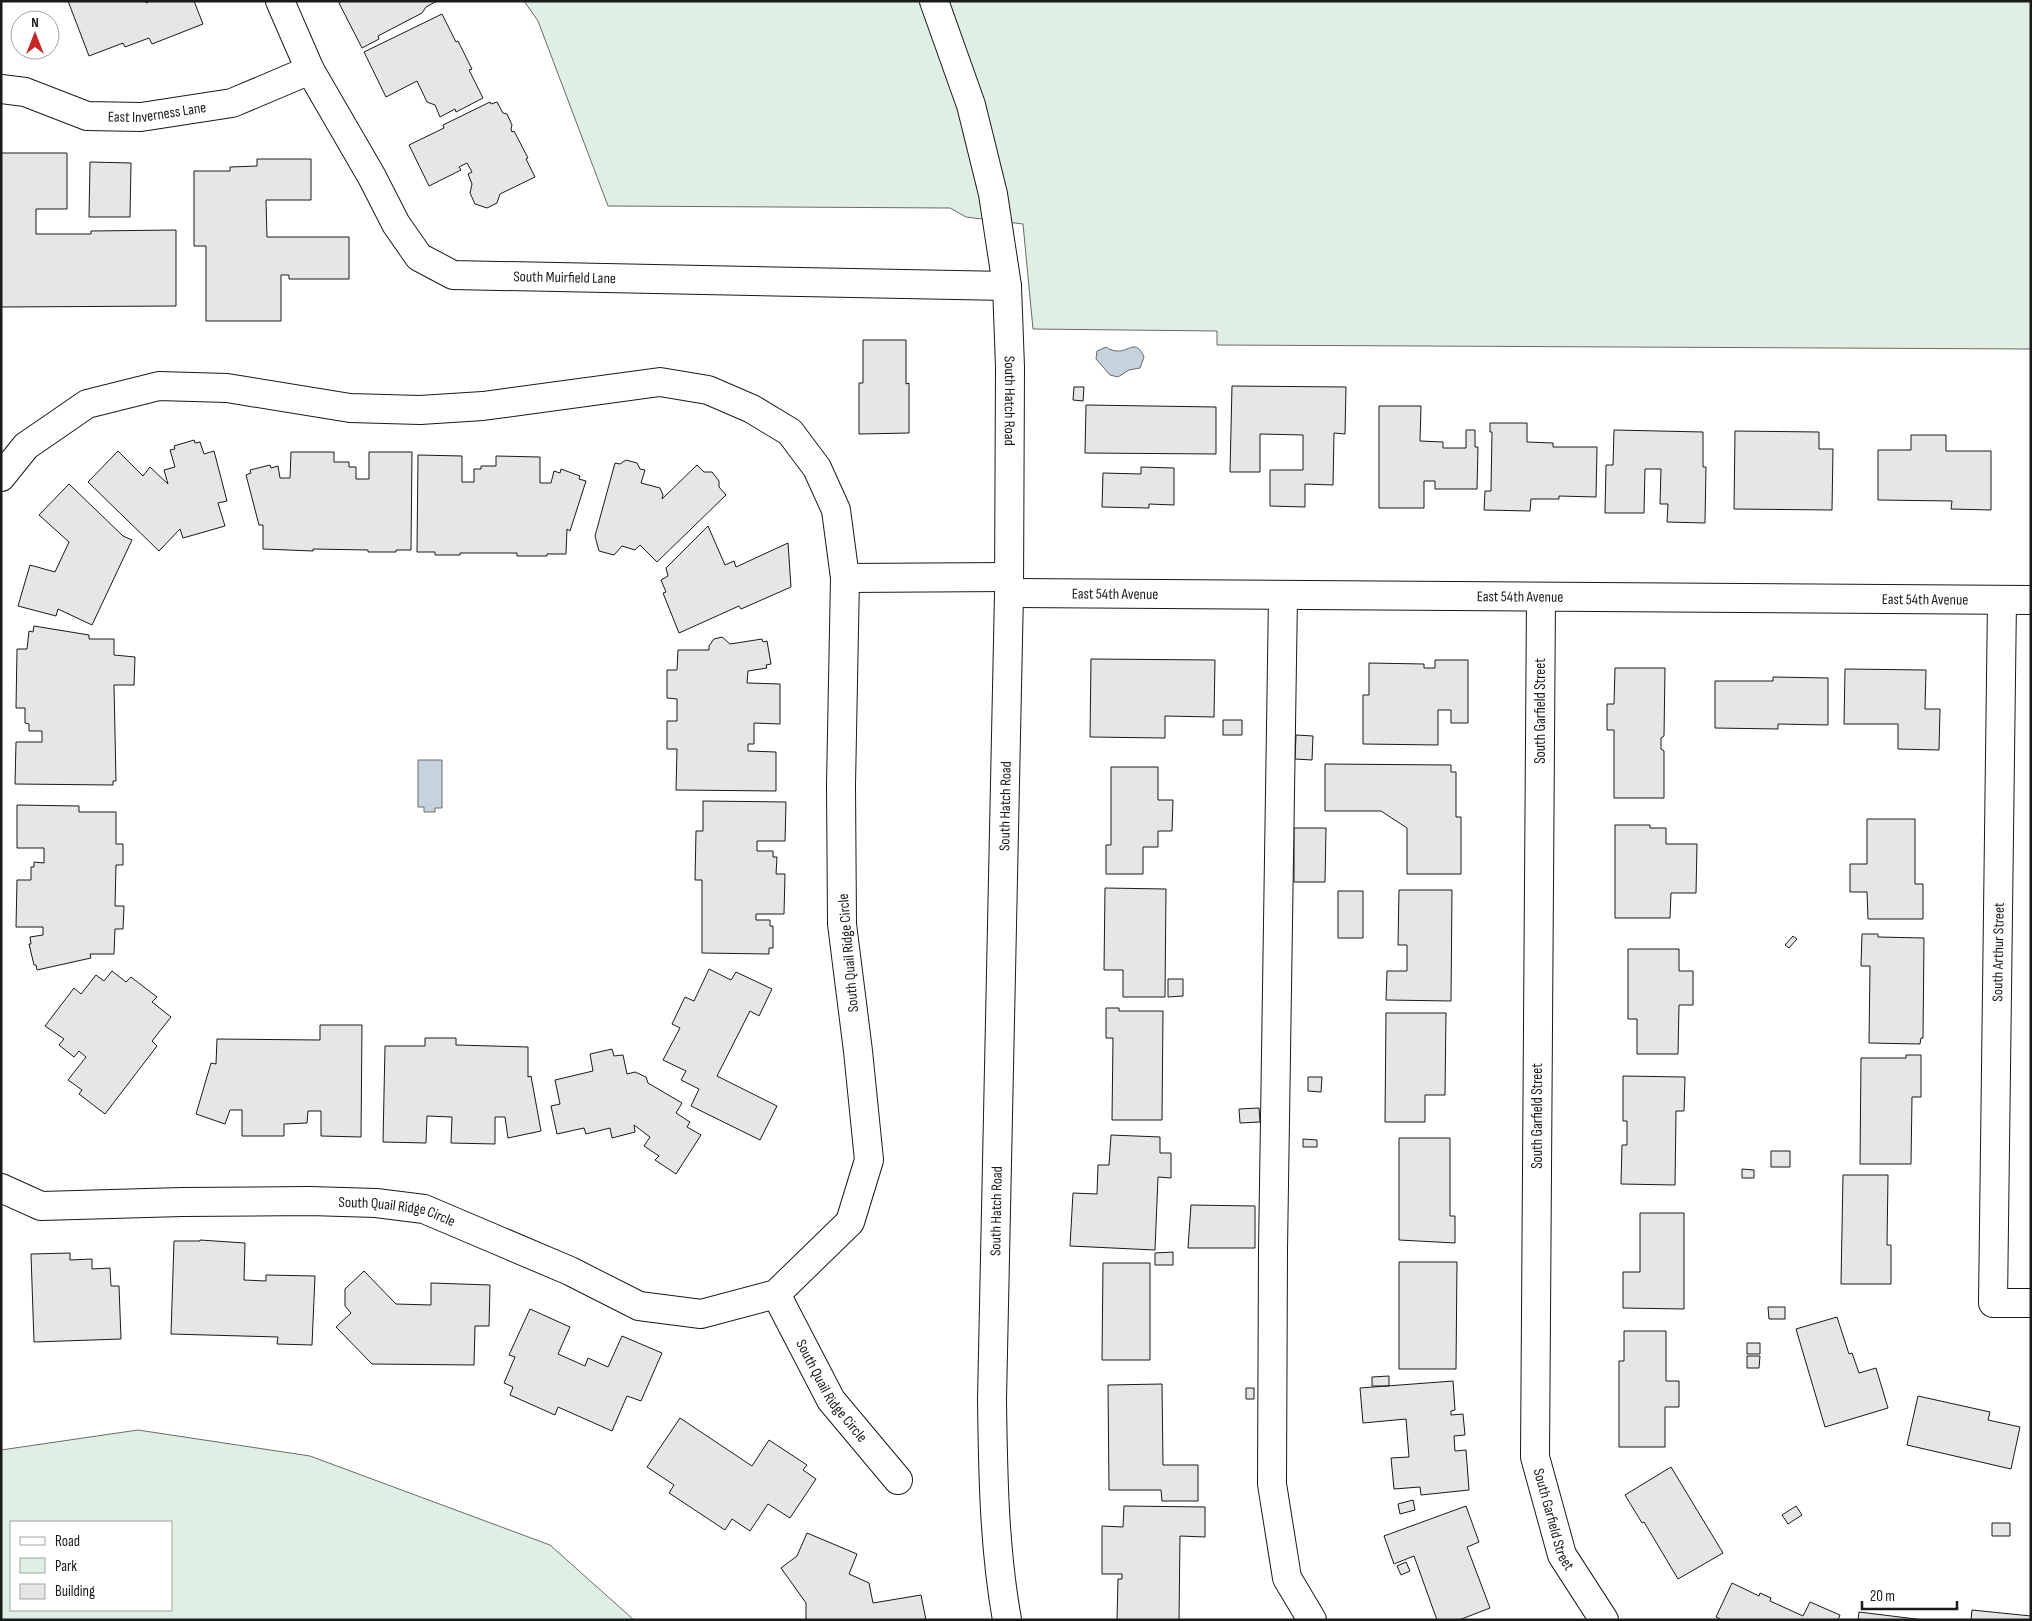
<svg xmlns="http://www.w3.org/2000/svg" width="2032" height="1621" font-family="'Sofia Sans Condensed',sans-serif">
  <rect width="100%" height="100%" fill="#fff"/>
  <!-- green -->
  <path fill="#e0efe3" stroke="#6a6a6a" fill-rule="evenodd" d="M 524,1 L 2031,1 L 2031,349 L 1217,345 L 1217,331 L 1033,329 L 1023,224 L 966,217 L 950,208 L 608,206 L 538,21 Z
    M 138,1430 L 310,1456 L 550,1545 L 634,1620 L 1,1620 L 1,1450 ZM 11,1522 L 171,1522 L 171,1610 L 11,1610 Z"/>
  <!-- water -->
  <path fill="#c6d2dc" stroke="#6a6a6a" d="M 1106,347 C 1109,349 1113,351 1117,351 C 1129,352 1136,338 1144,357 L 1140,368 L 1129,370 L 1118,377 L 1110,375 L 1096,359 L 1097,351 Z
    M 418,760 L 442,760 L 442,808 L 435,808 L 435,812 L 424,812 L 424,807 L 418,807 Z"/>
  <!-- building -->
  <path fill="#e6e6e6" stroke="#1a1a1a" d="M 68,1 L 146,1 L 146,3 L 150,1 L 194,1 L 203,24 L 152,44 L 149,38 L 125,47 L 123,43 L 89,56 Z
    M 342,1 L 437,1 L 426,7 L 422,13 L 378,36 L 379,39 L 362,48 L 339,3 Z
    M 442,14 L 456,42 L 458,41 L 472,69 L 469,70 L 483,98 L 456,112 L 455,109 L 440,117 L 435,105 L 427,102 L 417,81 L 386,97 L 364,52 Z
    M 490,102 L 491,104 L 497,102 L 503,113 L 507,114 L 512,125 L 511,129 L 512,132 L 514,131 L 528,158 L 526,159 L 535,177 L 500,194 L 497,203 L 487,208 L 475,204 L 470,193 L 472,184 L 468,174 L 472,172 L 467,163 L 459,167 L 461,170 L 429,186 L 409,145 L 444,128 L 443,125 Z
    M 1,153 L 67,153 L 67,209 L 36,209 L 36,234 L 91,234 L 91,231 L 176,230 L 176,306 L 1,307 Z
    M 257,159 L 311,159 L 311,200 L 266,200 L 267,237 L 349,237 L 349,279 L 289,279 L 289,275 L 281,275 L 281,321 L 206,321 L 206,246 L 194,246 L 194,171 L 230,171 L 230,167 L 257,166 Z
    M 90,162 L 131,163 L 130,217 L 89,217 Z
    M 863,340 L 906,340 L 906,384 L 909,383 L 909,433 L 859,434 L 859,383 L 863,383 Z
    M 1232,386 L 1346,387 L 1345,434 L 1334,433 L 1333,485 L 1305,484 L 1305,507 L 1270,506 L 1270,470 L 1303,470 L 1303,435 L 1260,434 L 1260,472 L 1230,472 Z
    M 1074,387 L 1084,387 L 1083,401 L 1073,400 Z
    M 1086,405 L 1216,407 L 1216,454 L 1085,453 Z
    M 1379,406 L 1421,406 L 1420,441 L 1443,442 L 1443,448 L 1466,448 L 1466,430 L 1475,430 L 1475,447 L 1478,447 L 1477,489 L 1435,489 L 1435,481 L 1424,481 L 1424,508 L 1379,508 Z
    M 1490,423 L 1527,423 L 1527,442 L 1553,443 L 1553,447 L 1597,447 L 1596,497 L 1559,496 L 1559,499 L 1531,499 L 1530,511 L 1484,510 L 1485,491 L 1491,491 L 1492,432 L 1490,432 Z
    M 1614,430 L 1703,432 L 1703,467 L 1706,467 L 1705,523 L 1667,522 L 1668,504 L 1660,504 L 1661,469 L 1645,469 L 1644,513 L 1605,513 L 1606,465 L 1613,465 Z
    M 1735,431 L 1819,432 L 1819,449 L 1833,449 L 1832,510 L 1734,509 Z
    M 1911,435 L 1946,435 L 1946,451 L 1991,451 L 1991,510 L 1951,509 L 1952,501 L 1878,500 L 1878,450 L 1911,450 Z
    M 194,440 L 195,443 L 200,442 L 204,454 L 214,451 L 227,501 L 218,503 L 225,526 L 183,538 L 180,529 L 159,551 L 88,482 L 118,451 L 143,476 L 150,467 L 168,484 L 164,470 L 175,467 L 170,450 L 175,449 L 174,446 Z
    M 291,452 L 334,452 L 334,462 L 349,462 L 349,467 L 356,467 L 356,479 L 369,479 L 369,452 L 412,452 L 411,550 L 396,550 L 396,552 L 368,552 L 368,550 L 313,549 L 313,551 L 263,549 L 263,525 L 259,525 L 246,475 L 251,473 L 250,470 L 270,465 L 271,468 L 278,466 L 280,478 L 290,478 Z
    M 418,455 L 462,456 L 462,482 L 474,482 L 474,469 L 481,469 L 481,466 L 496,466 L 496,456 L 540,457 L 540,483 L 551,483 L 554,471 L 560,473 L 561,469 L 580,476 L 579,479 L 586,481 L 570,531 L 567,529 L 566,554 L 547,554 L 547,556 L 517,556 L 517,553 L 460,553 L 460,555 L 435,555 L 435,552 L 417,552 Z
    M 626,460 L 637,463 L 640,469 L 645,470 L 641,483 L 660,488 L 663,495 L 662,499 L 697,465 L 704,472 L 712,472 L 719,481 L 719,487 L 726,495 L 657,562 L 640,545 L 635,550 L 622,546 L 614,555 L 599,551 L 595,536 L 615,463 L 620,464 Z
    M 1141,467 L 1174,468 L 1174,505 L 1149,504 L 1149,508 L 1102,507 L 1103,473 L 1141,474 Z
    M 69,484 L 123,536 L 132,540 L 92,625 L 58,609 L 56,616 L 18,606 L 30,565 L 55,572 L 69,542 L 39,515 Z
    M 708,526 L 725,565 L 734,561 L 736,567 L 788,543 L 791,587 L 741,609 L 739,606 L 679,633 L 663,593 L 666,592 L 661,580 L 668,576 L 666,568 Z
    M 34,626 L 89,635 L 89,639 L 114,639 L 114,655 L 135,657 L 134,685 L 114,685 L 116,781 L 113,781 L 113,785 L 15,784 L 16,742 L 42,742 L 42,731 L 29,731 L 29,724 L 25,723 L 25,708 L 16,708 L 17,649 L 27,649 L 29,631 L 33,632 Z
    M 722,637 L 730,644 L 762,639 L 763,642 L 767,641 L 771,664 L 766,665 L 767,668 L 748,671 L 747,683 L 780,684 L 780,724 L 754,723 L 754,744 L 748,744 L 748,751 L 776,752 L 776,791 L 676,790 L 677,749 L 667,749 L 667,721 L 677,721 L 677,699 L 667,698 L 667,670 L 677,670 L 678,650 L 709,650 L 709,646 L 714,639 Z
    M 1091,659 L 1215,660 L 1214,717 L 1165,716 L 1165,738 L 1090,737 Z
    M 1435,660 L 1468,660 L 1468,723 L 1451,723 L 1451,710 L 1438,710 L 1438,745 L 1363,744 L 1363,695 L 1369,695 L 1369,663 L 1424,664 L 1424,668 L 1435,668 Z
    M 1615,668 L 1665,668 L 1664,736 L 1661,738 L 1661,749 L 1664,751 L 1664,798 L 1614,798 L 1614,730 L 1607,730 L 1607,704 L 1614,704 Z
    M 1845,669 L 1926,670 L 1925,709 L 1940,709 L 1939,750 L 1898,749 L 1898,724 L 1844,724 Z
    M 1773,677 L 1828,678 L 1828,725 L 1778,724 L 1778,729 L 1715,728 L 1715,681 L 1773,681 Z
    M 1223,720 L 1242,720 L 1242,735 L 1223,735 Z
    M 1296,735 L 1313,736 L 1312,760 L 1295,759 Z
    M 1325,764 L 1451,765 L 1451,772 L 1456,772 L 1456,817 L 1461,817 L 1461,874 L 1407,874 L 1407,828 L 1381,811 L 1325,811 Z
    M 1111,767 L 1158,767 L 1158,800 L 1173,800 L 1172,831 L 1158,831 L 1158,847 L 1143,847 L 1143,874 L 1106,874 L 1106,845 L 1111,845 Z
    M 703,801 L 786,802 L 785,841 L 757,841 L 757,851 L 773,851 L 773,857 L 777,857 L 776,874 L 785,874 L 784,914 L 756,914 L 756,920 L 770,920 L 770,926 L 773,926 L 773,948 L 769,948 L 769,954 L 702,953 L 702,880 L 695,880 L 696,831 L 703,831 Z
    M 17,805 L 79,806 L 79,812 L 116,812 L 116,844 L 123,844 L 123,865 L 116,865 L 115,906 L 124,906 L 123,929 L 115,929 L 114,954 L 90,954 L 91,958 L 37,970 L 36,965 L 34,965 L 29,944 L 31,944 L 30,937 L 43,935 L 43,927 L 16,927 L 17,880 L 31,880 L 31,867 L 34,867 L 34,862 L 44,863 L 44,848 L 17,848 Z
    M 1867,819 L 1915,819 L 1915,884 L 1923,884 L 1923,919 L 1868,919 L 1867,892 L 1850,892 L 1850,864 L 1867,864 Z
    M 1615,825 L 1650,825 L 1650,828 L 1666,828 L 1666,844 L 1697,844 L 1696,893 L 1671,893 L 1670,918 L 1615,918 Z
    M 1294,828 L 1326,828 L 1325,882 L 1294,882 Z
    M 1105,888 L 1166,889 L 1165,997 L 1123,997 L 1123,970 L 1104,970 Z
    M 1399,890 L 1452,890 L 1451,1001 L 1386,1000 L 1387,971 L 1407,971 L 1407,945 L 1398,945 Z
    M 1338,891 L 1363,891 L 1363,938 L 1338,938 Z
    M 1862,934 L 1878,934 L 1878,937 L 1924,938 L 1923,1038 L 1921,1038 L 1920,1044 L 1869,1043 L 1870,966 L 1861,966 Z
    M 1793,936 L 1797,939 L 1789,948 L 1785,945 Z
    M 1628,949 L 1679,949 L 1679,971 L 1693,971 L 1693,1005 L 1679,1005 L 1678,1054 L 1637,1054 L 1637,1019 L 1628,1019 Z
    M 709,969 L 731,980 L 736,972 L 772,989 L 759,1016 L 750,1011 L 717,1076 L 777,1106 L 760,1140 L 691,1106 L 699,1089 L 681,1080 L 686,1071 L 663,1060 L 680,1028 L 672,1024 L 685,997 L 694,1001 Z
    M 112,971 L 126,982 L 131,977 L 157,997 L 152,1002 L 171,1017 L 152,1041 L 157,1046 L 105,1114 L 79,1094 L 82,1090 L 68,1080 L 86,1057 L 79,1051 L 74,1057 L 59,1045 L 64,1039 L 45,1026 L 74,988 L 81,994 L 96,975 L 104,981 Z
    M 1168,979 L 1183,979 L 1183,996 L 1168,997 Z
    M 1106,1008 L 1119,1008 L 1119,1011 L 1163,1011 L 1162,1120 L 1112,1120 L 1113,1038 L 1106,1038 Z
    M 1386,1013 L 1446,1013 L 1445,1095 L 1425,1095 L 1425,1122 L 1385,1122 Z
    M 320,1025 L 362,1025 L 361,1137 L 321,1136 L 321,1111 L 308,1111 L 307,1123 L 284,1124 L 284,1136 L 242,1136 L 242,1110 L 230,1110 L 225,1124 L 196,1114 L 211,1063 L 216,1064 L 217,1039 L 320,1040 Z
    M 425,1038 L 456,1038 L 456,1045 L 528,1047 L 528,1077 L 531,1076 L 541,1131 L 508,1138 L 505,1117 L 495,1117 L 495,1144 L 451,1143 L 452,1117 L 427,1116 L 426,1143 L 383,1142 L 385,1046 L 425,1046 Z
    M 612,1049 L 614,1056 L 623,1055 L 627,1074 L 635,1072 L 646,1077 L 648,1083 L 682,1103 L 676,1113 L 690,1122 L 687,1127 L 701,1135 L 676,1174 L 655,1160 L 659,1156 L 644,1146 L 650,1137 L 634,1125 L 635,1132 L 612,1138 L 610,1128 L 586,1134 L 584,1128 L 557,1134 L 551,1106 L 560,1104 L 555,1080 L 593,1071 L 590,1054 Z
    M 1906,1055 L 1921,1055 L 1921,1097 L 1912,1097 L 1911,1164 L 1860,1164 L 1861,1058 L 1906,1058 Z
    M 1623,1076 L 1685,1077 L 1684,1111 L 1676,1111 L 1675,1185 L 1621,1184 L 1622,1145 L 1627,1145 L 1627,1121 L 1623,1121 Z
    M 1308,1077 L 1322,1077 L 1321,1092 L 1308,1091 Z
    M 1259,1108 L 1260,1122 L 1240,1123 L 1239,1109 Z
    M 1111,1135 L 1160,1137 L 1160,1153 L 1171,1153 L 1171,1178 L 1158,1177 L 1155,1250 L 1070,1246 L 1073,1193 L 1097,1194 L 1098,1165 L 1109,1165 Z
    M 1399,1138 L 1450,1138 L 1450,1216 L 1455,1216 L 1455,1243 L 1399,1240 Z
    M 1303,1139 L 1317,1140 L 1317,1147 L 1303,1147 Z
    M 1771,1151 L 1790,1151 L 1790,1167 L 1771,1167 Z
    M 1742,1169 L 1754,1170 L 1754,1178 L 1742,1178 Z
    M 1843,1175 L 1888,1175 L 1887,1245 L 1891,1245 L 1891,1284 L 1841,1284 Z
    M 1191,1205 L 1255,1206 L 1255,1248 L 1188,1248 Z
    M 1640,1213 L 1684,1213 L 1684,1309 L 1623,1308 L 1623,1272 L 1640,1272 Z
    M 200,1240 L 245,1243 L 244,1280 L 266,1281 L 266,1275 L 315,1276 L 312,1345 L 277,1344 L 278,1337 L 171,1334 L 174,1241 L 200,1241 Z
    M 1173,1252 L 1173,1265 L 1155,1265 L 1155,1253 Z
    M 70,1253 L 70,1260 L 92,1259 L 92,1269 L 110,1268 L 111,1286 L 119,1286 L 121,1339 L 34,1342 L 31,1254 Z
    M 1399,1262 L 1457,1262 L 1456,1369 L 1399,1369 Z
    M 1103,1263 L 1150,1263 L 1150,1360 L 1102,1360 Z
    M 364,1271 L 396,1304 L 431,1305 L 431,1283 L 490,1285 L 489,1326 L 475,1326 L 474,1365 L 372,1364 L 336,1327 L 351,1313 L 345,1306 L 345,1289 Z
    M 1768,1307 L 1785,1307 L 1785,1319 L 1769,1319 Z
    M 530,1309 L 570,1327 L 558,1354 L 585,1366 L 588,1358 L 608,1367 L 622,1336 L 662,1353 L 641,1401 L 627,1396 L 612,1431 L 558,1407 L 555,1415 L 510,1395 L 513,1387 L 504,1383 L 515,1357 L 509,1355 Z
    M 1837,1317 L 1849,1354 L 1852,1353 L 1859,1373 L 1876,1368 L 1888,1408 L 1825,1427 L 1796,1329 Z
    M 1624,1331 L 1666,1331 L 1666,1381 L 1679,1381 L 1679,1407 L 1665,1407 L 1665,1447 L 1619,1447 L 1619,1361 L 1624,1361 Z
    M 1747,1343 L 1760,1343 L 1760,1354 L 1747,1354 Z
    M 1747,1356 L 1760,1356 L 1759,1368 L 1747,1368 Z
    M 1389,1376 L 1389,1386 L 1372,1386 L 1372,1377 Z
    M 1453,1381 L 1455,1410 L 1451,1411 L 1451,1415 L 1463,1414 L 1465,1435 L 1454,1436 L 1455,1451 L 1466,1450 L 1469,1490 L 1421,1495 L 1420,1487 L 1394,1489 L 1391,1458 L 1409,1457 L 1406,1419 L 1363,1423 L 1360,1388 Z
    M 1162,1384 L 1163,1465 L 1198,1465 L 1198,1501 L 1162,1501 L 1161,1490 L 1109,1490 L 1108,1385 Z
    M 1246,1388 L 1254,1388 L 1254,1399 L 1246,1399 Z
    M 1918,1396 L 1990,1412 L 1988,1420 L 2020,1427 L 2011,1469 L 1907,1445 Z
    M 680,1418 L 752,1466 L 769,1440 L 807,1465 L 803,1470 L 816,1479 L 790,1518 L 768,1504 L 750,1531 L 732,1519 L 725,1530 L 669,1493 L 674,1485 L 647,1467 Z
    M 1671,1467 L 1723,1553 L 1678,1579 L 1644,1522 L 1642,1523 L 1625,1495 Z
    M 1413,1500 L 1415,1510 L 1400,1514 L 1398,1504 Z
    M 1124,1506 L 1205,1507 L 1205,1537 L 1180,1536 L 1179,1620 L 1117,1620 L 1118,1579 L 1122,1579 L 1122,1574 L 1102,1574 L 1102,1526 L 1123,1527 Z
    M 1466,1506 L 1479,1542 L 1467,1547 L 1490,1608 L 1459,1620 L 1437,1620 L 1414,1556 L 1394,1564 L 1384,1536 Z
    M 1796,1506 L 1802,1515 L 1788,1524 L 1782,1515 Z
    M 1992,1523 L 2010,1523 L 2010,1536 L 1992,1536 Z
    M 807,1533 L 857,1554 L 849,1574 L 869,1583 L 873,1603 L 921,1595 L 926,1620 L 806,1620 L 806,1603 L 781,1568 L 797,1556 Z
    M 1406,1562 L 1410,1571 L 1401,1575 L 1397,1566 Z
    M 1732,1583 L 1759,1596 L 1760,1593 L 1771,1598 L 1770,1601 L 1803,1616 L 1810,1602 L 1840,1615 L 1838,1620 L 1722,1620 L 1716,1617 Z
    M 1972,1610 L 2031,1616 L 2031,1620 L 1971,1620 Z
    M 1859,1612 L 1924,1620 L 1858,1620 Z"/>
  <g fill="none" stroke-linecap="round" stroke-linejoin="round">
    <!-- minor casing -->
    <g stroke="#1a1a1a" stroke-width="30">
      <g id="minor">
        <path id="s1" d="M 280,1 L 310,70 L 372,177 L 396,224 L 419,257 L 453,275 L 1007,286"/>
        <path id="s2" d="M 1,89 L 25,92 L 87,116 L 141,117 L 232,103 L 310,70"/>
        <path d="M 1,477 L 26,446 L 87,404 L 159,386 L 227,388 L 350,408 L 420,410 L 483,406 L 660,382 L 708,390 L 752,409 L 790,432 L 817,468 L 836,510 L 845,578 L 1009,577"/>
        <path id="s3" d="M 1009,593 L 2031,600"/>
        <path d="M 1283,596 L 1273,1250 L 1272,1484 L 1287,1578 L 1312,1620"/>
        <path id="s4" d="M 1541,597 L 1535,1457 L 1562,1555 L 1604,1620"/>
        <path d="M 2002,600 L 1993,1303 L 2031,1303"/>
        <path id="s5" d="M 1,1188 L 41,1206 L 182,1202 L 310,1201 L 376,1203 L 424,1209 L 570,1271 L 639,1306 L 701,1314 L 776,1294 L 850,1222 L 869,1160 L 858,1051 L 842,924 L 841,785 L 845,578"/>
        <path id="s6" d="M 776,1294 L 831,1400 L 898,1480"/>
      </g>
    </g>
    <!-- major casing -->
    <g stroke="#1a1a1a" stroke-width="30">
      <g id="major">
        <path id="s7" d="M 934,1 L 971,105 L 993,194 L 1007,286 L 1010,367 L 1009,593 L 992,1400 C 993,1474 994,1547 1007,1620"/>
      </g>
    </g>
    <!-- minor -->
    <use href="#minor" stroke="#fff" stroke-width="28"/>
    <!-- major -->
    <use href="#major" stroke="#fff" stroke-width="28"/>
  </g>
  <g text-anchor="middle" stroke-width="4" stroke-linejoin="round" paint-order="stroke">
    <!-- street labels -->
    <g font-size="15" fill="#1a1a1a" stroke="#fff">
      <text dy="5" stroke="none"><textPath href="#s2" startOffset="161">East Inverness Lane</textPath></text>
      <text dy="5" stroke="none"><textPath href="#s1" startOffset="442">South Muirfield Lane</textPath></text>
      <text dy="5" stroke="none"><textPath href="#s7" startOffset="410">South Hatch Road</textPath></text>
      <text dy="5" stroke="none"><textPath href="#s3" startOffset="106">East 54th Avenue</textPath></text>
      <text dy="5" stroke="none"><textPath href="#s3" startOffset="511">East 54th Avenue</textPath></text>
      <text dy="5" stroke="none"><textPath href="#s3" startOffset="916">East 54th Avenue</textPath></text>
      <text transform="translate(1540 711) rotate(-90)" y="5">South Garfield Street</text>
      <text transform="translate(1005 806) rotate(-89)" y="5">South Hatch Road</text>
      <text transform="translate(1998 952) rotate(-89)" y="5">South Arthur Street</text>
      <text transform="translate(848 953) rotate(-95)" y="5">South Quail Ridge Circle</text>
      <text transform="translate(1537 1116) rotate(-90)" y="5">South Garfield Street</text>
      <text transform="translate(996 1211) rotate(-89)" y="5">South Hatch Road</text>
      <text dy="5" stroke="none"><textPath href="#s5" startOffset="401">South Quail Ridge Circle</textPath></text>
      <text dy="5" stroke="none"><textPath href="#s6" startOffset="112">South Quail Ridge Circle</textPath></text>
      <text dy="5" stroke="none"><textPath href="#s4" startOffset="925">South Garfield Street</textPath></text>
    </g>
  </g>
  <!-- border -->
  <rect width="2032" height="1621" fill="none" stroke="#1a1a1a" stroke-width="5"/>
  <!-- legend -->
  <rect x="10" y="1521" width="162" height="90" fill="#ffffff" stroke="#a3a3a3"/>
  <rect x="20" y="1537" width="25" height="8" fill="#ffffff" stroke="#a3a3a3"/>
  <text x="55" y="1546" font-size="15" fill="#1a1a1a">Road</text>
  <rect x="20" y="1558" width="25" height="15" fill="#e0efe3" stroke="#a3a3a3"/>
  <text x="55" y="1571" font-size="15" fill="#1a1a1a">Park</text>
  <rect x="20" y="1584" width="25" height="15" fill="#e6e6e6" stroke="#a3a3a3"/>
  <text x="55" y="1596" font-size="15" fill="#1a1a1a">Building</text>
  <!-- north arrow -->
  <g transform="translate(35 35)"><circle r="24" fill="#ffffff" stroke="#a3a3a3"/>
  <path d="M0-4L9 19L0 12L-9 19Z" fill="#c62828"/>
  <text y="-8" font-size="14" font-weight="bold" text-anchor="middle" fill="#1a1a1a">N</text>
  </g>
  <!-- scale -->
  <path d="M1862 1601v8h95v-8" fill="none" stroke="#1a1a1a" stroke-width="2.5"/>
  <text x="1870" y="1601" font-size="15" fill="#1a1a1a" stroke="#ffffff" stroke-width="4" paint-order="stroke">20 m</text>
</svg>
